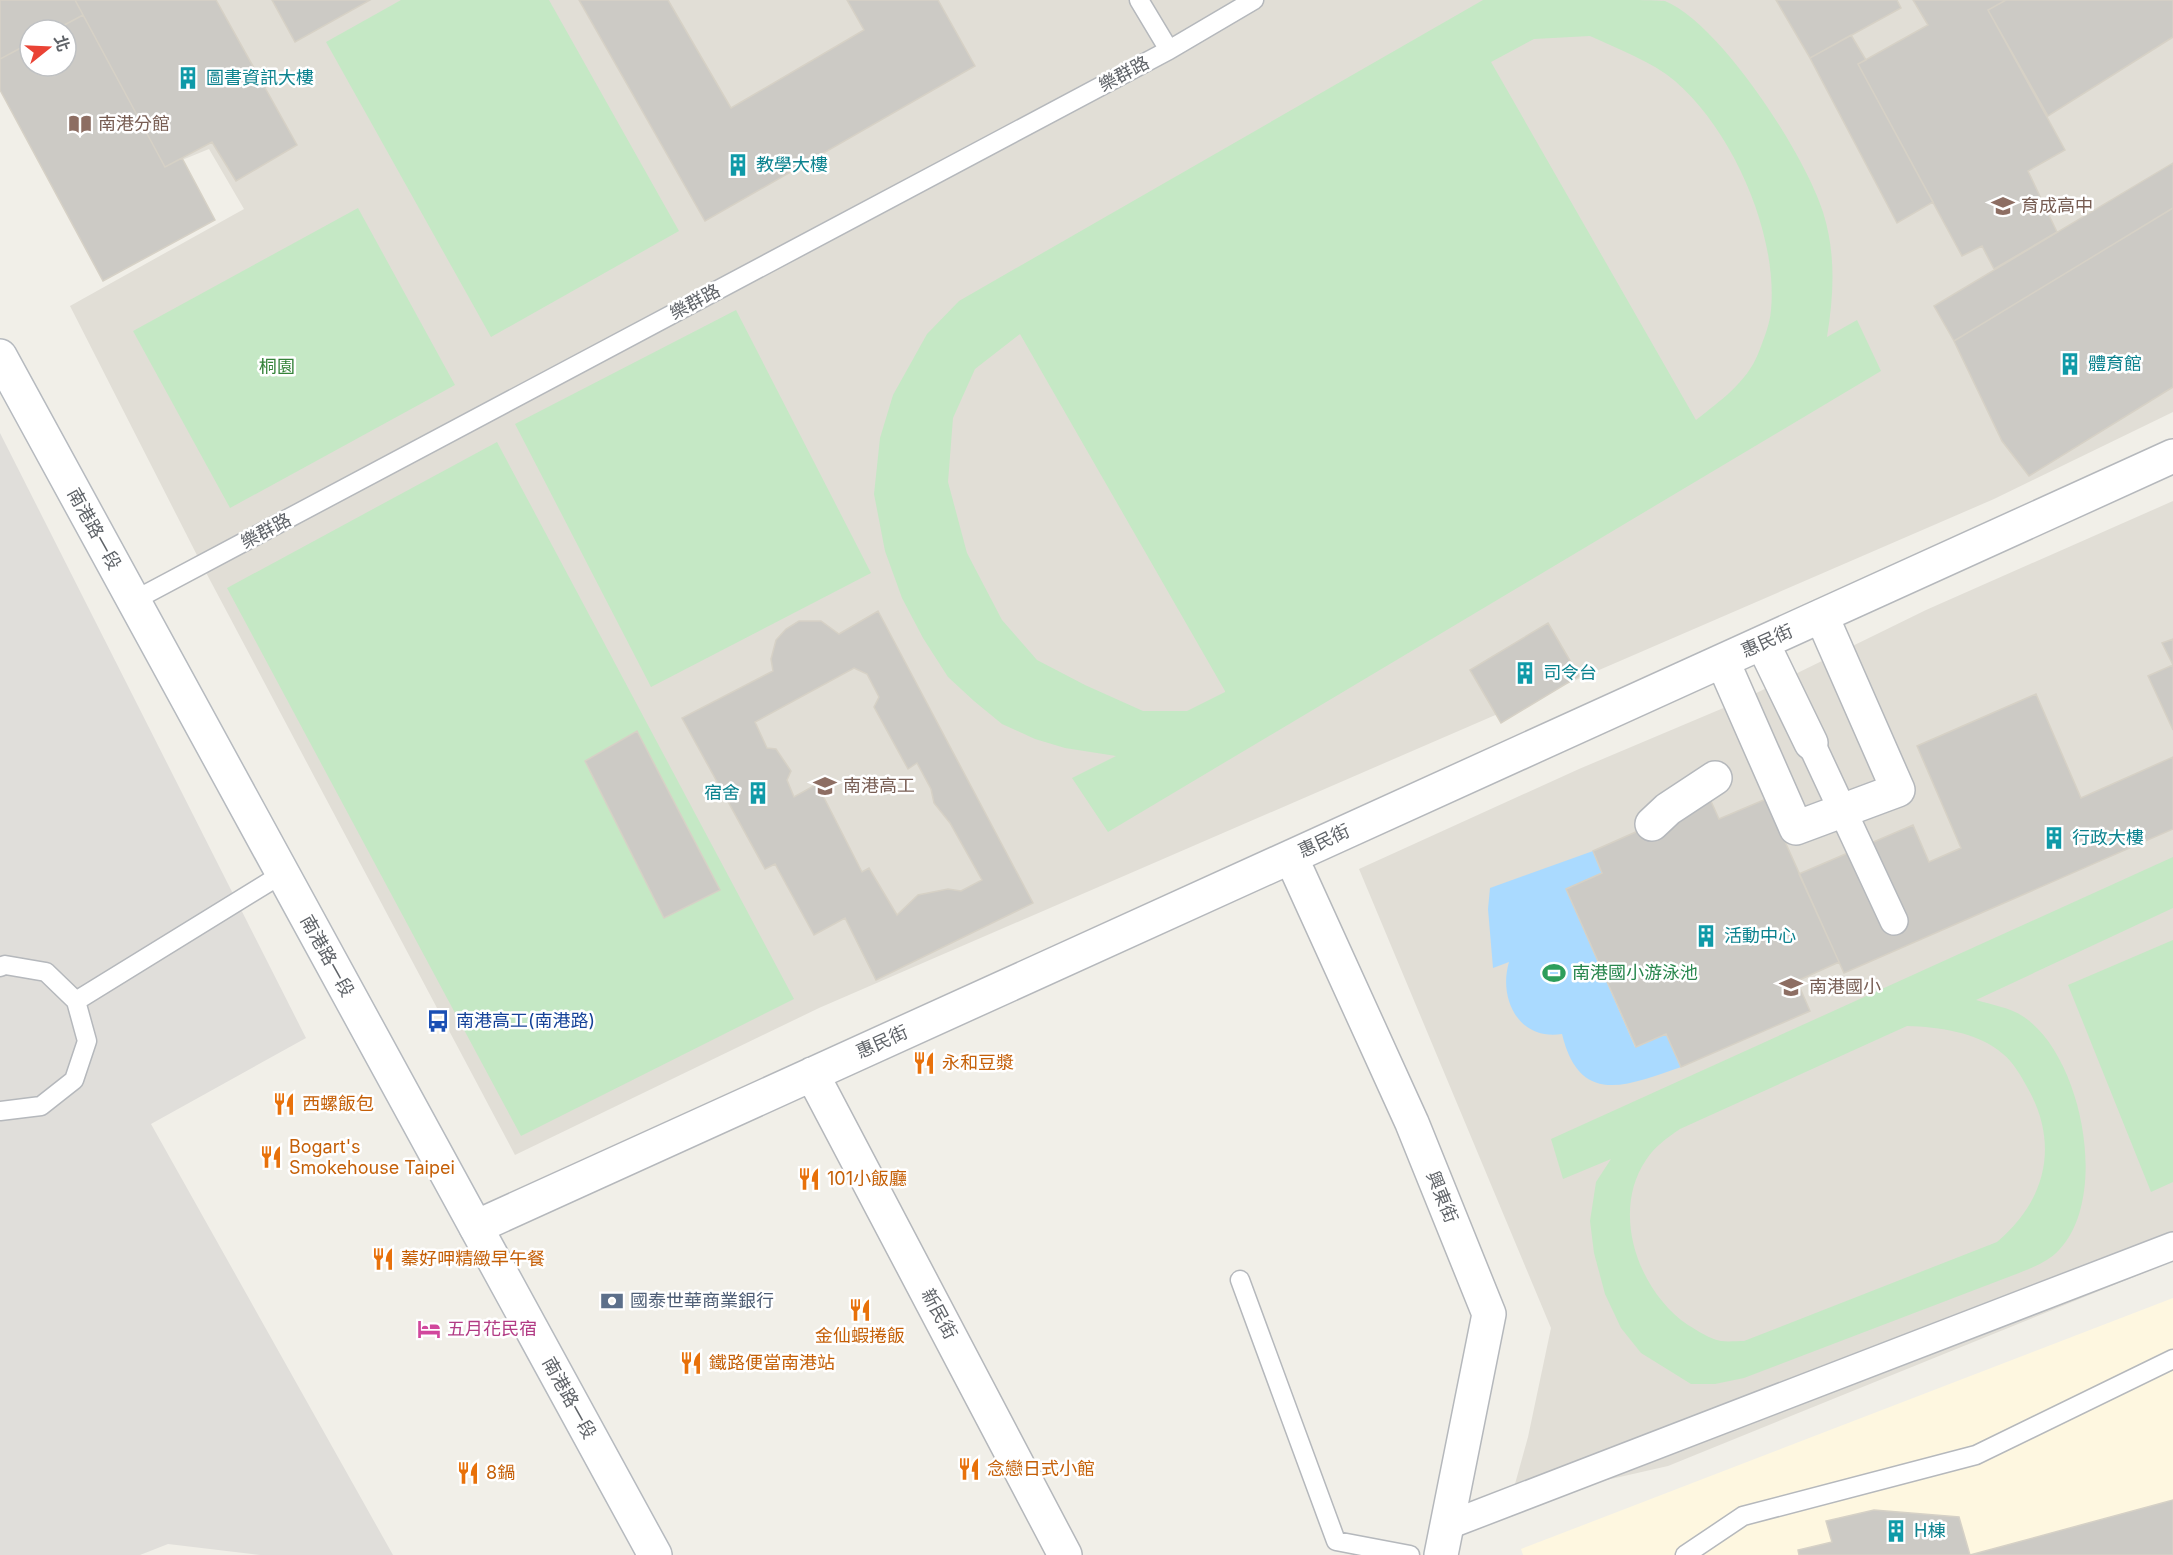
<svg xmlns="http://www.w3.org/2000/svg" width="2173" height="1555" font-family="Inter,'Noto Sans TC',sans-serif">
  <rect width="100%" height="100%" fill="#f1efe8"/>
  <!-- commercial -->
  <path fill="#fef7e0" d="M 2173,1298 L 2173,1555 L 1523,1555 L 1521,1549 Z"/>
  <!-- industrial -->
  <path fill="#e0deda" d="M 0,433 L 306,1038 L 151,1124 L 393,1555 L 260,1555 L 168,1544 L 140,1555 L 0,1555 Z"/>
  <!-- education -->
  <path fill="#e1ded6" d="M 78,0 L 2173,0 L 2173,412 L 1994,499 L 819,1008 L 515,1155 L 202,565 L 70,306 L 244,209 L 209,149 L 165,167 Z
    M 2173,501 L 2173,1261 L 1668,1466 L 1510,1502 L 1528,1437 L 1551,1328 L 1359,869 L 1579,769 L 1740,701 L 1926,610 Z"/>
  <!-- green -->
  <path fill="#c5e8c5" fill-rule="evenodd" d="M 401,0 L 549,0 L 679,231 L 491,337 L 326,42 Z
    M 1483,0 C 1530,0 1577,0 1624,0 C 1636,0 1654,0 1665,1 C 1721,24 1805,155 1823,212 C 1836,254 1834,294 1827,337 L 1857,320 L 1881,371 L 1108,832 L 1072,778 L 1116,756 L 1065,748 L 1035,739 L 1002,724 L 974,701 L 948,677 L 923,638 L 902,598 L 885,551 L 874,494 L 880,438 L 893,395 L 927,334 L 959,301 ZM 1590,36 C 1618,49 1651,61 1675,81 C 1733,131 1778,234 1771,310 C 1770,324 1763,341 1758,354 C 1746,383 1720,401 1696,420 L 1491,62 L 1534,39 ZM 1020,334 L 1225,691 L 1225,692 L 1187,711 L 1143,711 L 1085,685 L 1037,660 L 1002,620 L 967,553 L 948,482 L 953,418 L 975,369 Z
    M 358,208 L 455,385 L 230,508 L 133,331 Z
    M 736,310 L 871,573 L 651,687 L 515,424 Z
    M 497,442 L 794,999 L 521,1136 L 227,588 Z
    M 2173,857 L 2173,908 L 1976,1000 C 1992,1005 2009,1007 2024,1017 C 2082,1056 2110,1197 2059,1250 C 2048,1262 2033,1267 2019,1273 L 1744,1378 L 1715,1384 L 1691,1384 L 1641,1353 L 1621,1328 L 1605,1294 L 1594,1253 L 1590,1221 L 1596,1182 L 1611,1159 L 1563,1179 L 1551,1139 ZM 1907,1026 C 1939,1027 1978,1032 2003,1054 C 2013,1062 2021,1076 2027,1087 C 2060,1144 2046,1201 1997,1242 L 1744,1341 C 1737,1341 1728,1342 1721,1341 C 1710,1339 1698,1331 1688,1325 C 1639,1292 1610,1213 1646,1160 C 1655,1146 1667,1138 1680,1129 Z
    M 2173,940 L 2173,1182 L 2151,1192 L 2068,985 Z"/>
  <!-- water -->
  <path fill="#aadaff" d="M 1593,851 L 1602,873 L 1566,889 L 1635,1047 L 1666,1034 L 1681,1067 C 1628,1085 1580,1108 1562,1034 C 1519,1041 1498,999 1509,962 L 1493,968 L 1488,909 L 1490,888 Z"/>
  <!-- building -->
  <path fill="#cccac5" stroke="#d6d1c6" stroke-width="1.5" fill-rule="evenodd" d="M 0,0 L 75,0 L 83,15 L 55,30 L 30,30 L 30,43 L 0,59 Z
    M 75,0 L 216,0 L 297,145 L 236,181 L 212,142 L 165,167 Z
    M 272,0 L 370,0 L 295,42 Z
    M 579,0 L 668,0 L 731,108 L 864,30 L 847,0 L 938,0 L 975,66 L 705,221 Z
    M 1776,0 L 1897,0 L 1901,8 L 1810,58 Z
    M 1913,0 L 2006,0 L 1988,10 L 2065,150 L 2028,171 L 2057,232 L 1994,269 L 1982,246 L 1962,256 L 1858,64 L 1928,25 Z
    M 2006,0 L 2173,0 L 2173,37 L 2048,116 L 1988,10 Z
    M 83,15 L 165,167 L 182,158 L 215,220 L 103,281 L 0,90 L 0,59 L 30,43 L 30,66 L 66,66 L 66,30 L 55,30 Z
    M 1851,35 L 1866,60 L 1858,64 L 1933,202 L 1897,223 L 1810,58 Z
    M 2173,163 L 2173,208 L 1954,341 L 1934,306 Z
    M 2173,208 L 2173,387 L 2029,476 L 2002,441 L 1954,341 Z
    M 878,611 L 1033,903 L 876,980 L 845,918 L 814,935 L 775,864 L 765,869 L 682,718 L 773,671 L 771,659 L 776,640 L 786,629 L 799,621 L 821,621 L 839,634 ZM 854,668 L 867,674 L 879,697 L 874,707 L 908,769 L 917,763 L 931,789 L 934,803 L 950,823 L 982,880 L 961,891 L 948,889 L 918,895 L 897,915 L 869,868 L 862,872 L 817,784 L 794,797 L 787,780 L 791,771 L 776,749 L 767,748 L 755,722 Z
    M 1548,623 L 1579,676 L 1501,723 L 1470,670 Z
    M 2173,639 L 2173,730 L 2148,676 L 2173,665 L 2162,643 Z
    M 2036,694 L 2081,798 L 2173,757 L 2173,829 L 1844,973 L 1799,874 L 1913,825 L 1929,862 L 1961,848 L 1917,746 Z
    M 637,731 L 720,890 L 664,918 L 585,761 Z
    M 1710,799 L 1719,819 L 1766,799 L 1839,962 L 1797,981 L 1810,1011 L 1681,1067 L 1666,1034 L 1636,1047 L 1566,889 L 1602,873 L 1593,851 Z
    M 2173,1500 L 2173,1555 L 1970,1555 Z
    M 1874,1510 L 1959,1517 L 1970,1555 L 1799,1555 L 1798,1550 L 1832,1542 L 1826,1521 Z"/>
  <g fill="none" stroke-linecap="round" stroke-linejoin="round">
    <!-- service casing -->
    <g stroke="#b5b8bc" stroke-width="21">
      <path id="service" d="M 1139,0 L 1169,50
        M 133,601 L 1169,50 L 1254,0
        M 0,967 L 5,965 L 46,972 L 76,1001 L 87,1041 L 74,1080 L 41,1106 L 0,1111
        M 76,1001 L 282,874
        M 1240,1280 L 1336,1541 L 1410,1555
        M 1685,1555 L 1743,1516 L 1976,1455 L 2173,1359"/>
    </g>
    <!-- pedestrian casing -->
    <g stroke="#b5b8bc" stroke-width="30">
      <path id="pedestrian" d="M 1811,743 L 1894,921
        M 1449,1525 L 2173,1246"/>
    </g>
    <!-- minor casing -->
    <g stroke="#b5b8bc" stroke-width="36">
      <path id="minor" d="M 1763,644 L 1811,743
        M 1723,662 L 1796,828 L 1898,790 L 1822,617
        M 1652,824 L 1668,809 L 1715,778
        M 1291,857 L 1412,1123 L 1489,1314 L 1441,1555
        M 812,1074 L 1065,1555
        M 476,1227 L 2173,456"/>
    </g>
    <!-- secondary casing -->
    <g stroke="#b6babf" stroke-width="36">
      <path id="secondary" d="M 0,356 L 655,1555"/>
    </g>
    <!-- service -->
    <use href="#service" stroke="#fff" stroke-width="18"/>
    <!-- pedestrian -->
    <use href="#pedestrian" stroke="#fff" stroke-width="27"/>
    <!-- minor -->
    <use href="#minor" stroke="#fff" stroke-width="33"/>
    <!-- secondary -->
    <use href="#secondary" stroke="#fff" stroke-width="33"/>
  </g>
  <!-- icons -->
  <defs>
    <g id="building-bare" transform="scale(1.8)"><path d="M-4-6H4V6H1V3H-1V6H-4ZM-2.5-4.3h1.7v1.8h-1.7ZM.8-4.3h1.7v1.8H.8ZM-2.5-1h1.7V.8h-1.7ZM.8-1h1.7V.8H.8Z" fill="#0f9aa8" stroke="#fff" stroke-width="2.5" paint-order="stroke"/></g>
    <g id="library-bare" transform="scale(1.8)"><path d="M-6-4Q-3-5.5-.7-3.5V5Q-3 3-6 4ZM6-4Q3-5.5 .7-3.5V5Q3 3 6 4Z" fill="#8d6e63" stroke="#fff" stroke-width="2.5" paint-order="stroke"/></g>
    <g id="school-bare" transform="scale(1.8)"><path d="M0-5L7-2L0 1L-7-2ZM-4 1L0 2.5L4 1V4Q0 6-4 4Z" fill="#8d6e63" stroke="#fff" stroke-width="2.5" paint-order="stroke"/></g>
    <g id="stadium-bare" transform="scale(1.8)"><path d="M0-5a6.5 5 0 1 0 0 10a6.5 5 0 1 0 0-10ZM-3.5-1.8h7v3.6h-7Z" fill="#2e9e5b" stroke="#fff" stroke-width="2.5" paint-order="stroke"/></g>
    <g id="bus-bare" transform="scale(1.8)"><path d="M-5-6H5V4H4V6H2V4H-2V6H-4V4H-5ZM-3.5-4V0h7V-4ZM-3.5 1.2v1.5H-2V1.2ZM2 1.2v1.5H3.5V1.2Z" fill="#1a4fb4" stroke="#fff" stroke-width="2.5" paint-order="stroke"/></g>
    <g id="restaurant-bare" transform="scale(1.8)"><path d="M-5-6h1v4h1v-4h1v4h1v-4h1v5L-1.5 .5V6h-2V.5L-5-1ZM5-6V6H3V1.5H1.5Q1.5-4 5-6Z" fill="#e8710a" stroke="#fff" stroke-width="2.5" paint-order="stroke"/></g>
    <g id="bank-bare" transform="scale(1.8)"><path d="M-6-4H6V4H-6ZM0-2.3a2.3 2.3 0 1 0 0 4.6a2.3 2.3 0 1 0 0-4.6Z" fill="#5c6f8a" stroke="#fff" stroke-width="2.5" paint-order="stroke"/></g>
    <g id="hotel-bare" transform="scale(1.8)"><path d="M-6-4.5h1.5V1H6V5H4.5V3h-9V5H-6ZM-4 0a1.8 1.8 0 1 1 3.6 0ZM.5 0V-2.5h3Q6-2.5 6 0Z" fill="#d1479c" stroke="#fff" stroke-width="2.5" paint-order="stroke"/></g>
  </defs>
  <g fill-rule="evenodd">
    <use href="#building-bare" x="188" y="78"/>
    <use href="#library-bare" x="80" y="124"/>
    <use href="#building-bare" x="738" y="165"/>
    <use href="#school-bare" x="2003" y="206"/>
    <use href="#building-bare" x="2070" y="364"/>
    <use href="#building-bare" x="1525" y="673"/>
    <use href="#school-bare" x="825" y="786"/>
    <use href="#building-bare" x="758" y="793"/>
    <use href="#building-bare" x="2054" y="838"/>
    <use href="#building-bare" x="1706" y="936"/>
    <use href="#stadium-bare" x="1554" y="973"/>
    <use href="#school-bare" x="1791" y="987"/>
    <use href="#bus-bare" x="438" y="1021"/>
    <use href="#restaurant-bare" x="924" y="1063"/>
    <use href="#restaurant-bare" x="284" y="1104"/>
    <use href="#restaurant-bare" x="271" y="1157"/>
    <use href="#restaurant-bare" x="809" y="1179"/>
    <use href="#restaurant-bare" x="383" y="1259"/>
    <use href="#bank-bare" x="612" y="1301"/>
    <use href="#restaurant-bare" x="860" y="1310"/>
    <use href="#hotel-bare" x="429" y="1329"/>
    <use href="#restaurant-bare" x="691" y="1363"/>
    <use href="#restaurant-bare" x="969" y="1469"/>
    <use href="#restaurant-bare" x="468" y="1473"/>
    <use href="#building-bare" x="1896" y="1531"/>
  </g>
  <g text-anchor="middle" stroke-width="5" stroke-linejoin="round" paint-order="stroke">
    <!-- street labels -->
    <g font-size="18" fill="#5f6368" stroke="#fff">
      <text transform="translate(1124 74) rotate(-28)" y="6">樂群路</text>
      <text transform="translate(695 302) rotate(-28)" y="6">樂群路</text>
      <text transform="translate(94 529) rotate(61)" y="6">南港路一段</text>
      <text transform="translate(266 531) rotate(-28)" y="6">樂群路</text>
      <text transform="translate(1767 641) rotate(-24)" y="6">惠民街</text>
      <text transform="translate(1324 841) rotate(-25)" y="6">惠民街</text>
      <text transform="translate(327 956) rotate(61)" y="6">南港路一段</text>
      <text transform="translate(882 1042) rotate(-24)" y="6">惠民街</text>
      <text transform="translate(1442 1197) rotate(68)" y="6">興東街</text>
      <text transform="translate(939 1314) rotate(62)" y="6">新民街</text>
      <text transform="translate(569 1398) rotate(61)" y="6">南港路一段</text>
    </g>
    <!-- culture labels -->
    <g font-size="18" fill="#0d838f" stroke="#fff" text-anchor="start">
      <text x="206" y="84">圖書資訊大樓</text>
      <text x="756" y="171">教學大樓</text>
      <text x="2088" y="370">體育館</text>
      <text x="1543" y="679">司令台</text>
      <text x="740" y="799" text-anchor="end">宿舍</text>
      <text x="2072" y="844">行政大樓</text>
      <text x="1724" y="942">活動中心</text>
      <text x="1914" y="1537">H棟</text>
    </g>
    <!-- education labels -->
    <g font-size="18" fill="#785e54" stroke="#fff" text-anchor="start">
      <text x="98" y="130">南港分館</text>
      <text x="2021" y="212">育成高中</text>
      <text x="843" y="792">南港高工</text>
      <text x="1809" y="993">南港國小</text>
    </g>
    <!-- park labels -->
    <g font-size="18" fill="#348238" stroke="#fff">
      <text x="277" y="373">桐園</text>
    </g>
    <!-- leisure labels -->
    <g font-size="18" fill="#27864d" stroke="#fff" text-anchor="start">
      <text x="1572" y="979">南港國小游泳池</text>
    </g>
    <!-- transit labels -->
    <g font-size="18" fill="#164399" stroke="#fff" text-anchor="start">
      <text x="456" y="1027">南港高工(南港路)</text>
    </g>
    <!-- food labels -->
    <g font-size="18" fill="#c56008" stroke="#fff" text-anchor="start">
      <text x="942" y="1069">永和豆漿</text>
      <text x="302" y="1110">西螺飯包</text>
      <text x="289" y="1153">Bogart's<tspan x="289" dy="21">Smokehouse Taipei</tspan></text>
      <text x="827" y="1185">101小飯廳</text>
      <text x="401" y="1265">蓁好呷精緻早午餐</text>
      <text x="860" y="1342" text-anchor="middle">金仙蝦捲飯</text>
      <text x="709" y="1369">鐵路便當南港站</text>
      <text x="987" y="1475">念戀日式小館</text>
      <text x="486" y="1479">8鍋</text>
    </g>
    <!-- service labels -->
    <g font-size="18" fill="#4e5e75" stroke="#fff" text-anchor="start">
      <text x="630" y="1307">國泰世華商業銀行</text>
    </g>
    <!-- hotel labels -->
    <g font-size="18" fill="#b23c85" stroke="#fff" text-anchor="start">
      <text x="447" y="1335">五月花民宿</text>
    </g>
  </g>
  <!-- north arrow -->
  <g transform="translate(48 48) rotate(72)"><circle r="28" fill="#ffffff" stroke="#bfc1c3" stroke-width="1.5"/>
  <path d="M0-4.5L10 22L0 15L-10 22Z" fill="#ea4335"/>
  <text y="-9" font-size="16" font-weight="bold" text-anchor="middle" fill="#5f6368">北</text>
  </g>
</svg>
